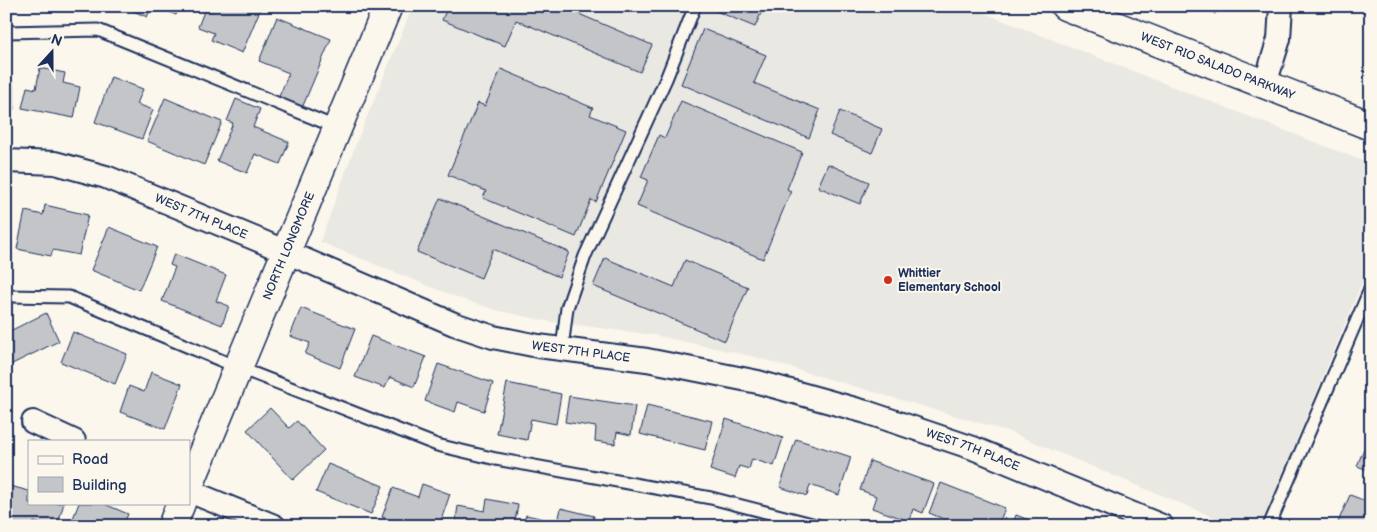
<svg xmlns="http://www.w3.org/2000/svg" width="1377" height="532" font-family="'Balsamiq Sans',sans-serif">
  <rect width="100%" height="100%" fill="#fbf7ec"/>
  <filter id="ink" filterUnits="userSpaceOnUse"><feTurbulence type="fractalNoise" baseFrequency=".02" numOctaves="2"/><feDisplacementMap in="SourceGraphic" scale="10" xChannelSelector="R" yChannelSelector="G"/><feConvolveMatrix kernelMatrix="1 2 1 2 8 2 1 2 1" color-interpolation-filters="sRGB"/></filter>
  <g filter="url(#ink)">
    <!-- built -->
    <path fill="#eae8e2" d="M 413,6 L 966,6 L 1371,164 L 1371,261 L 1261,526 L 1235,526 L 1007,431 L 751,356 L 654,335 L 546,321 L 500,311 L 461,299 L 320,242 L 357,141 Z"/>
    <!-- building -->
    <path fill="#c3c5c9" stroke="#1b2f5e" d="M 122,6 L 152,6 L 147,17 Z
      M 156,6 L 180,6 L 176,15 Z
      M 206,6 L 251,6 L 260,10 L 242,53 L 211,40 L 214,33 L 198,27 Z
      M 448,6 L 560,6 L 652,45 L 640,72 L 516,20 L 505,46 L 442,20 Z
      M 713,6 L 764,6 L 755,27 L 711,9 Z
      M 1203,6 L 1220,6 L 1215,14 Z
      M 277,17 L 331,39 L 302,108 L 278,99 L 289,73 L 259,61 Z
      M 703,29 L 766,55 L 754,83 L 820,110 L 809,138 L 681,84 Z
      M 40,68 L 65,73 L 63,83 L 80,87 L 74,118 L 22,108 L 27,87 L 36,89 Z
      M 501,69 L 593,108 L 590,115 L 626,130 L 596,202 L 591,200 L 576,237 L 483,198 L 486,191 L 448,175 L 478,103 L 485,106 Z
      M 111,77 L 143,89 L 137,104 L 153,110 L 142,139 L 95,122 Z
      M 6,82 L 13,82 L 14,109 L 6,110 Z
      M 165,98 L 222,122 L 204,165 L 147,141 Z
      M 236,99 L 260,109 L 253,127 L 289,142 L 280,164 L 255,154 L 247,173 L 217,161 L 233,123 L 227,121 Z
      M 681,101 L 802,152 L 787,189 L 791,191 L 763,259 L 637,206 L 648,180 L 641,177 L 659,135 L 665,138 Z
      M 840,111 L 882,129 L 872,153 L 830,135 Z
      M 828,164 L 869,182 L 860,204 L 818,187 Z
      M 440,198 L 569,252 L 559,277 L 493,249 L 481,278 L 417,252 Z
      M 9,204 L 11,233 L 6,234 L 6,205 Z
      M 45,205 L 88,215 L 79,255 L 53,250 L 51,256 L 17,249 L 25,211 L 43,215 Z
      M 109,227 L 157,247 L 139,290 L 91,270 Z
      M 174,254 L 226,275 L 216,301 L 229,306 L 222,325 L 162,301 L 175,267 L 170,265 Z
      M 605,258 L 674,287 L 685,260 L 748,287 L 725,341 L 593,286 Z
      M 301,308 L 355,329 L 340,368 L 305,354 L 310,343 L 290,336 Z
      M 46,313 L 59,341 L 6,367 L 6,333 Z
      M 73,332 L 127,354 L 115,384 L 61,362 Z
      M 371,336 L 426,357 L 414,387 L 390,377 L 385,388 L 355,377 Z
      M 438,364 L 493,383 L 484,411 L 458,402 L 455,412 L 425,401 Z
      M 151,372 L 182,384 L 165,429 L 120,412 L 129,386 L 144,392 Z
      M 507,383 L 561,394 L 556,424 L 531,419 L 527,440 L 497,434 Z
      M 569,396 L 635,406 L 631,435 L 617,432 L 615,444 L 595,441 L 596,427 L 565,422 Z
      M 647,405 L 712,421 L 705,450 L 640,434 Z
      M 270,408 L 289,428 L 297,421 L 324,450 L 293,480 L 247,430 Z
      M 726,419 L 783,438 L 774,466 L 752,459 L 749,469 L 739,466 L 735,478 L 710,470 Z
      M 1371,431 L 1371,471 L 1357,466 Z
      M 796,439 L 851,457 L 839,495 L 810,485 L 807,496 L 780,487 Z
      M 870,461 L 934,484 L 923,513 L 913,509 L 909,521 L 872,508 L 876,496 L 860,490 Z
      M 328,464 L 383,486 L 371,514 L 316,492 Z
      M 941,483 L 1005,508 L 998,526 L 961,526 L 929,513 Z
      M 422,484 L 450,494 L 439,526 L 408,526 L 382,517 L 393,488 L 418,497 Z
      M 10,486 L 29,491 L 29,503 L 64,503 L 57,526 L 47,526 L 34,522 L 33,526 L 6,526 L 6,501 Z
      M 1350,495 L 1371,503 L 1371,526 L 1347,526 L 1338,522 Z
      M 487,499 L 518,505 L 514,526 L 455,526 L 458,506 L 485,511 Z
      M 79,503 L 102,503 L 128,514 L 123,526 L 70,526 Z
      M 561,508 L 594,516 L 592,526 L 523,526 L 526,515 L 558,522 Z
      M 1016,515 L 1044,526 L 1012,526 Z"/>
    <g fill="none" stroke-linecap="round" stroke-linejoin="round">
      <!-- service casing -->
      <g stroke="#1b2f5e" stroke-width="15">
        <path id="service" d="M 6,32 L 98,30 L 338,128
          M 6,296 L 69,297 L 237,367 L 437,445 L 496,459 L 711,498 L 820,526
          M 562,349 L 567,308 L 585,256 L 666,79 L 695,6
          M 1269,526 L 1371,287"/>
      </g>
      <!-- minor casing -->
      <g stroke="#1b2f5e" stroke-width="26">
        <g id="minor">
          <path d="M 1265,84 L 1279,39 L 1281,6"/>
          <path id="s1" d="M 6,161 L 55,163 L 106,177 L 256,239 L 454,324 L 493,337 L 538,346 L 647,360 L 758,382 L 866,412 L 973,448 L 1162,526"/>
          <path d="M 33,422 L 74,441"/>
          <path d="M 189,491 L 274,526"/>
        </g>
      </g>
      <!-- tertiary casing -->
      <g stroke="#1b2f5e" stroke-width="31">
        <g id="tertiary">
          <path id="s2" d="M 189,486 L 388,6"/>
          <path d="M 172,526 L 181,503"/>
        </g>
      </g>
      <!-- secondary casing -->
      <g stroke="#1b2f5e" stroke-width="31">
        <g id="secondary">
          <path id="s3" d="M 1065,6 L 1371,126"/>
        </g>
      </g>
      <!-- service -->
      <use href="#service" stroke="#fbf7ec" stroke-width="11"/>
      <!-- minor -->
      <use href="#minor" stroke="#fbf7ec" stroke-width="22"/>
      <!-- tertiary -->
      <use href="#tertiary" stroke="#fbf7ec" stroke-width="28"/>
      <!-- secondary -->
      <use href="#secondary" stroke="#fbf7ec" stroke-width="28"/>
    </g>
  </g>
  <!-- markers -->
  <circle fill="#c8321e" stroke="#fbf7ec" stroke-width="2" cx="888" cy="280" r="5"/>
  <g text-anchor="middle" stroke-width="4" stroke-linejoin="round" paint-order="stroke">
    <!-- street labels -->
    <g font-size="12" fill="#1b2f5e" stroke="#fbf7ec">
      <text dy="4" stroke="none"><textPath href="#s3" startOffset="164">WEST RIO SALADO PARKWAY</textPath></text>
      <text dy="4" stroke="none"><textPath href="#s1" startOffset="205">WEST 7TH PLACE</textPath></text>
      <text dy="4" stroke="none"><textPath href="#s2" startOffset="260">NORTH LONGMORE</textPath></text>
      <text dy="4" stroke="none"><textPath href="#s1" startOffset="610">WEST 7TH PLACE</textPath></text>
      <text dy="4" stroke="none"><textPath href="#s1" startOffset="1015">WEST 7TH PLACE</textPath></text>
    </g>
    <!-- poi labels -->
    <g font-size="12" font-weight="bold" fill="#1b2f5e" stroke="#fbf7ec" text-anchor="start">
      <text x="898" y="277">Whittier<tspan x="898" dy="14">Elementary School</tspan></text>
    </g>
  </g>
  <!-- margin -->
  <rect width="1377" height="532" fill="none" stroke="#fbf7ec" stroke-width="25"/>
  <rect x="12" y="12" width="1352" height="507" fill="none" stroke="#1b2f5e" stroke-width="2" filter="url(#ink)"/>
  <!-- legend -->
  <rect x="28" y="440" width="162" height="65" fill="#fbf7ec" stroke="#a1a7b3"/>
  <rect x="38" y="456" width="25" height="8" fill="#fbf7ec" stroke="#a1a7b3"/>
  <text x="72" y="464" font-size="15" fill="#1b2f5e">Road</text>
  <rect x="38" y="477" width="25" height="15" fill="#c3c5c9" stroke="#a1a7b3"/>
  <text x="72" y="490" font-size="15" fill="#1b2f5e">Building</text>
  <!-- north arrow -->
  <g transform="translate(52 52) rotate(21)" stroke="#fbf7ec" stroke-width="4" paint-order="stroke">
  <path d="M0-4L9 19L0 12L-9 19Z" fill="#1b2f5e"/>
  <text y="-8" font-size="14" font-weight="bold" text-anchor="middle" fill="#1b2f5e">N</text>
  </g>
</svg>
